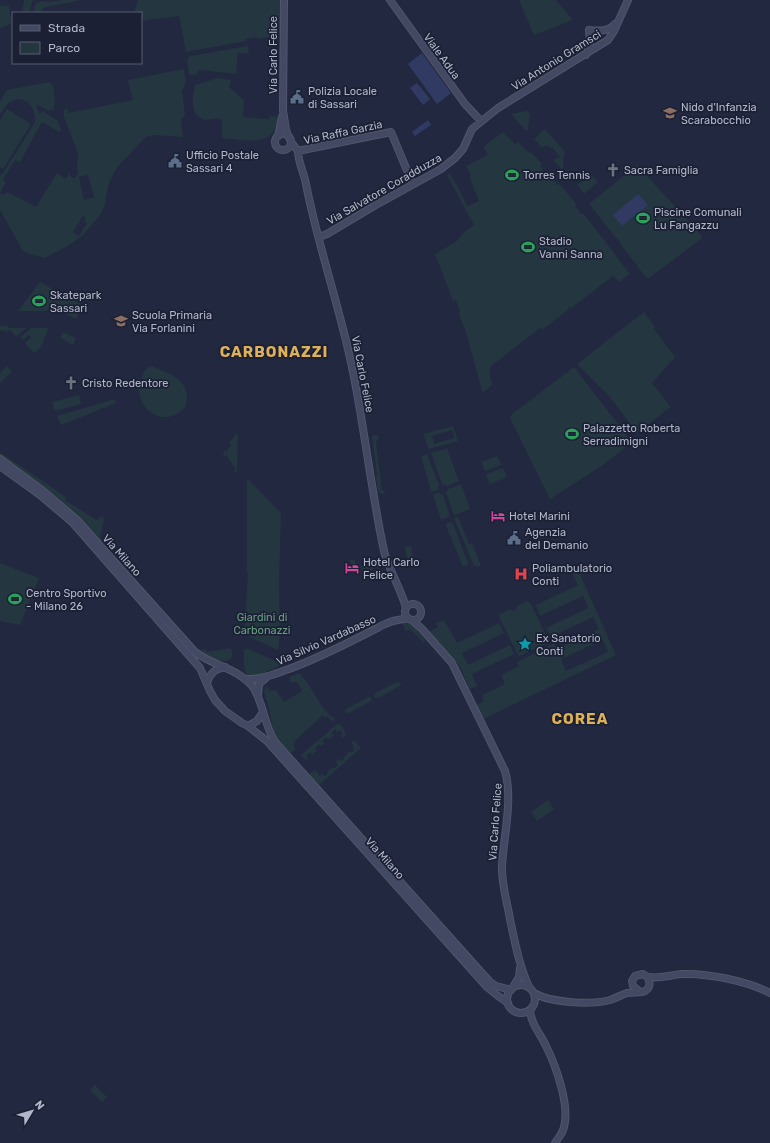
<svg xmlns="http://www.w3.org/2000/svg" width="770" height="1143" font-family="Rubik,sans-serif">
  <rect width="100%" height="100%" fill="#22283f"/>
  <!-- green -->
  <path fill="#243640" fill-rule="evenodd" d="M 24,0 L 33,0 L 29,13 L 22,13 Z
    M 63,0 L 82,0 L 46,7 L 43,8 L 42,13 L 34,13 L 34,7 L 37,2 L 42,1 L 50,2 Z
    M 138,0 L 280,0 L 280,32 L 276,33 L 274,36 L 257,39 L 257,37 L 245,39 L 246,41 L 186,52 L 179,16 L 141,21 L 141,13 L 134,13 Z
    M 519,0 L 556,0 L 573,20 L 534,35 Z
    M 9,5 L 11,24 L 0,28 L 0,6 Z
    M 248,46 L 249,53 L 238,53 L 236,74 L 199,70 L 196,75 L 189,75 L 187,61 L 190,56 Z
    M 184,69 C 185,77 188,84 182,91 L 185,115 L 181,120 L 183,137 L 153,135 L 146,137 L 142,141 L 119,165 L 113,174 L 108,186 L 104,208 L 100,215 L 83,235 L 68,246 L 44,258 L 30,254 L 23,251 L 0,210 L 0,175 L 3,173 L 35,122 C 37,107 24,93 10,102 C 5,105 3,111 0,115 L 0,101 L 7,90 L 49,82 L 53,85 L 55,100 L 54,109 L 49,111 L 36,104 L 39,114 L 43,111 L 58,121 L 61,131 L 59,132 L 42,122 L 20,162 L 15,160 L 3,180 L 6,182 L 0,193 L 3,195 L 8,192 L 36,207 L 57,173 L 66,179 L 70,172 L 70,176 L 73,178 L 75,178 L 78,173 L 77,167 L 78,153 L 64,117 L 64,110 L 67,107 L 68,113 L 133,100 L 128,80 ZM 88,175 L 94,197 L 84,200 L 79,177 ZM 83,216 L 86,218 L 84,222 L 87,223 L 79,236 L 73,232 Z
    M 218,78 L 231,80 L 229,87 L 244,100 L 243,117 L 268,119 L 270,116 L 278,117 C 277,122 276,128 273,132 C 263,146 237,139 222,138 L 222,120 L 219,118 L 205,120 C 188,114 193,99 195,85 Z
    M 7,109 L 31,124 L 3,169 L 0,167 L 0,120 Z
    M 527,111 L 530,114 L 528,129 L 526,131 L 511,114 Z
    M 545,129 L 566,153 L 564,154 L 563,170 L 553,160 L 560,157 L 552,147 L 550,148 L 547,145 L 542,148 L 534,139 Z
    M 503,132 L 515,144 L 518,142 L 529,153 L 531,152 L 542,164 L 540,166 L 550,180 L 553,178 L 557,185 L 560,184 L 576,204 L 575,206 L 581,214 L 584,214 L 630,274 L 619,282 L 613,276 L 571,308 L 569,306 L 568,307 L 569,309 L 542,330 L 540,328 L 491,366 L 489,370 L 492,385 L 484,392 L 482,391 L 466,332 L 458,312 L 460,311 L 456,300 L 453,301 L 435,254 L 457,241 L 463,233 L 474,225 L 447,175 L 450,174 L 455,183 L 456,183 L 467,206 L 479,201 L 469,177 L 471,176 L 466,166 L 488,155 L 483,147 Z
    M 637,165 L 702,236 L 701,239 L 649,278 L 646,278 L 620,243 L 620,241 L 617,239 L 589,204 Z
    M 591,174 L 598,182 L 584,194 L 577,185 Z
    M 40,282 L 83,305 L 76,319 L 50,306 L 47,311 L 18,311 Z
    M 644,312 L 655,327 L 654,329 L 675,357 L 652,383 L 671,407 L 637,433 L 609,396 L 577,364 Z
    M 6,325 L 9,328 L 26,328 L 16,337 L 10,330 L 6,332 L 4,330 L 0,331 L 0,326 Z
    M 31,328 L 46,328 L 48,329 L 41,347 L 34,353 L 25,343 L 31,337 L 29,335 L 23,340 L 20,337 Z
    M 63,332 L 76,338 L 73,345 L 60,338 Z
    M 7,366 L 12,372 L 0,383 L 0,373 Z
    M 152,366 C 171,375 192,380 186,406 C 164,433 129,406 142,377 C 144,371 146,367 152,366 Z
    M 574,367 L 632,442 L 603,465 L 550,499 L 510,418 L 512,414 Z
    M 79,395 L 81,404 L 55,411 L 52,402 Z
    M 115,399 L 116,403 L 61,425 L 57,416 Z
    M 453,426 L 458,441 L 429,449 L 423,434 ZM 452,430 L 455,438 L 434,444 L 432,436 Z
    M 236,434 L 238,435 L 237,472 L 235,473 L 234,471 L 236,469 L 226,455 L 223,457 L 224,450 L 226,452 L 231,445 L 229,443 Z
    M 373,435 L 377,435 L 379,438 L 376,441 L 382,491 L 385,490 L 384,493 L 382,494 L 378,492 L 376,478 L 377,475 L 372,437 Z
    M 447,448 L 459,481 L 447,486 L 442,484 L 431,453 Z
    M 0,452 L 66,497 L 65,500 L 97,520 L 102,516 L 104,519 L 100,536 L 103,541 L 101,543 L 67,507 L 41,485 L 0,455 Z
    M 427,454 L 439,485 L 438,487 L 438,490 L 431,492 L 421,456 Z
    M 497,456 L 502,465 L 485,471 L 481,462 Z
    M 503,468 L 507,477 L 490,484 L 486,474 Z
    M 247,478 L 281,513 L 279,583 L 280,635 L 278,650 L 251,638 L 244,631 L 248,575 L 247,571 Z
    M 461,484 L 470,509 L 454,515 L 446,493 L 448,489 Z
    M 439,492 L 440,494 L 443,495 L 450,516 L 441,520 L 433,495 Z
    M 458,517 L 469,544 L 472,543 L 481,566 L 474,566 L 454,518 Z
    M 450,522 L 453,524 L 468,563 L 467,566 L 464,566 L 462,565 L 446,526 L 446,524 Z
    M 411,546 L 414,566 L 409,567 L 405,547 Z
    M 354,559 L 356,564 C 361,568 369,566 372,560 L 378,562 L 378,569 L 377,569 L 376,566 L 365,575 L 364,582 L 361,568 L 352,570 L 350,560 Z
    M 0,563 L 39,578 L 20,625 L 0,621 Z
    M 578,570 L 616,655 L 483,719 L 477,705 L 484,701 L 482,695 L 505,684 L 501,675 L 519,666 L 517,662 L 554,643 L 557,649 L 599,629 L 593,617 L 551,637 L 546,628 L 588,608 L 583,596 L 540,616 L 536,605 L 578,585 L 572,573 ZM 603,640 L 608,652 L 566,671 L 561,659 Z
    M 527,601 L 531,604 L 548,640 L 547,643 L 520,656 L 518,655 L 499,617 L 500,614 L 510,609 L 513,611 L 516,610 L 517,606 Z
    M 444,620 L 457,643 L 499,623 L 504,633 L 462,653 L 468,665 L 510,645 L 514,654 L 472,674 L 477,686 L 470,689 L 459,665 L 429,632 L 438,627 L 436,623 Z
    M 406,622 L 414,626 L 425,640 L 424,643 L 410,629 L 406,631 L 402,623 Z
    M 231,648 C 237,665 219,662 208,658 C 204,656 201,653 198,649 L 202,650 L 206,649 L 207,652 Z
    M 246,649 L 249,649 L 282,664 L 283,661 L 286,663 L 254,677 L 249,677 C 242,670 244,660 244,651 Z
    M 299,673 C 312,685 321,711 334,718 L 334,720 L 332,722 L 327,716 L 325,718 L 323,715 L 294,742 L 295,744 L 293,746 L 296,749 L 291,753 L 274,736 L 269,708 L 264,692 L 265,688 L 267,686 L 270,691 L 272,690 L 273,691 L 276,690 L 284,702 L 302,691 L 297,682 L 291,682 L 289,677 Z
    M 397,682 L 400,682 L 401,685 L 400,686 L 378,698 L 374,697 L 375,693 Z
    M 368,697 L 371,697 L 372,700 L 371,701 L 349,713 L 345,712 L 346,709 Z
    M 337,724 L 342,726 L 346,735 L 343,738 L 341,735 L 343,733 L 340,730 L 338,732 L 335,729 L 331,733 L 334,735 L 329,740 L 326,737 L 322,741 L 325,743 L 321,746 L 319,744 L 315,748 L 317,750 L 312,755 L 310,752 L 306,756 L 308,758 L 306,760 L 301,755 Z
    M 354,740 L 361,748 L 319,785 L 309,774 L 315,770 L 320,776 L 322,774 L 325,776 L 328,773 L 327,772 L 333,767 L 335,768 L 338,765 L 336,762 L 339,759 L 341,761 L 344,759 L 343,758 L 350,751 L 352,753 L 354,750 L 352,747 L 354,746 L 351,742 Z
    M 548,800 L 554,809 L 537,821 L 531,812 Z
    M 95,1085 L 107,1097 L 102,1102 L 90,1090 Z"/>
  <!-- water -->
  <path fill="#313a63" d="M 422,53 L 451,93 L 437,104 L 408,64 Z
    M 417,83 L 430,99 L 423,105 L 410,88 Z
    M 428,120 L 431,125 L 415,136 L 412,132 Z
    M 638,194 L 648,205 L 622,226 L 613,215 Z"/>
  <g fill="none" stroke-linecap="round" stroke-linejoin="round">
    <!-- secondary casing -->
    <g stroke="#51566a" stroke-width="8">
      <path id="secondary" d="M 284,0 L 283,110 L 286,130 L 289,138
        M 390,0 L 465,104 L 481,121
        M 586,55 L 590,44 L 589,30 C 600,31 607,32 615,24
        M275 142a8 8 0 1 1 16 0a8 8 0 1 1-16 0Z
        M 278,136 L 282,117
        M 291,142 L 298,151 C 298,162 304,173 306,184 C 315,231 330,278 342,325 C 362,399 368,476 384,551 C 389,571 401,588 406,608
        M 298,151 L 391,132 L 411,180 L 414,184
        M 319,237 L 327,234 L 374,206 L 441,169 L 455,158 L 463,149 L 472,129 L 498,108 L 608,40 L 614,31 L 628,0
        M 0,459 L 43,491 L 77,520 L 195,652 C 213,666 238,668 253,687 C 264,704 264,725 275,742 L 490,982 L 496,986 L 511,990
        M 0,466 L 40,495 L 73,523 L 200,668 L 210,691 L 215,700 L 225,711 L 242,723 L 248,726 L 267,741 L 487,987 L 498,996 L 508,1003
        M405 612a8 8 0 1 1 16 0a8 8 0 1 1-16 0Z
        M 412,620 L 422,629 L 452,663 L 505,771 C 513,798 504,836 502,865 C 501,883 507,901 510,919 C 515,943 519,965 529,987
        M 245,679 C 261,680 274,674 289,669 C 322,657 354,640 385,624 L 393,621 L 408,618
        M 207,683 C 210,673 215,669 225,667
        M 258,696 L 259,684 L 266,678
        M 248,726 L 257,721 L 263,712
        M 648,977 C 660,979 670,975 682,974 C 708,973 747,981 770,993
        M507 999a14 14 0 1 1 28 0a14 14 0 1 1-28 0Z
        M 513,987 L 519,977 L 520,968
        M 534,993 C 551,1003 591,1005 610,1000 C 616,998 621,995 627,993 C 633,992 640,993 645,991 C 653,986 649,977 643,974 L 635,976 L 632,981 L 633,986 L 639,991
        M 530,1010 C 531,1024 540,1033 546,1046 C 556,1066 570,1105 564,1127 C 563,1133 558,1138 555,1143"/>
    </g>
    <!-- secondary -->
    <use href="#secondary" stroke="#434863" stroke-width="6"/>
  </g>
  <!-- icons -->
  <defs>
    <g id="civic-bare" transform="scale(1.08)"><path d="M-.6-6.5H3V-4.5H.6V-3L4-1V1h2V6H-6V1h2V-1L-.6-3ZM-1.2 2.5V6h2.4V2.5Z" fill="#5c6f8a" stroke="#1b2034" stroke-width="2.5" paint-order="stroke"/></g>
    <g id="school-bare" transform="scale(1.08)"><path d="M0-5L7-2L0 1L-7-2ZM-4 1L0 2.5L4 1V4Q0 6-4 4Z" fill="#8d6e63" stroke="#1b2034" stroke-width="2.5" paint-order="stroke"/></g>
    <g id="church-bare" transform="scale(1.08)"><path d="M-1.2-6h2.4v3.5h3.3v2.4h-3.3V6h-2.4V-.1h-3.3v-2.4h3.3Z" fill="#6b7280" stroke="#1b2034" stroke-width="2.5" paint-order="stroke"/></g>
    <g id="stadium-bare" transform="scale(1.08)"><path d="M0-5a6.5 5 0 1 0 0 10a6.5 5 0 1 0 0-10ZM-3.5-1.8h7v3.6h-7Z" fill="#2e9e5b" stroke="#1b2034" stroke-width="2.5" paint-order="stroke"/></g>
    <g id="hotel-bare" transform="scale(1.08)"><path d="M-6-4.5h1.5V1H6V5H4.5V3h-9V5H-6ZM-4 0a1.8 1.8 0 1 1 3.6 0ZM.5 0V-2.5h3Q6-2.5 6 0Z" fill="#d1479c" stroke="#1b2034" stroke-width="2.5" paint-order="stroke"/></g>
    <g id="hospital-bare" transform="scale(1.08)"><path d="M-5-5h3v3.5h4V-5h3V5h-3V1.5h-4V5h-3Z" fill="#e0444e" stroke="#1b2034" stroke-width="2.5" paint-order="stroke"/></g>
    <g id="sight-bare" transform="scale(1.08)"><path d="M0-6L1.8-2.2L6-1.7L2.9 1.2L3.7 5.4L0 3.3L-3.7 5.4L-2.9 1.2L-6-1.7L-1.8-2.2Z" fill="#0f9aa8" stroke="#1b2034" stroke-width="2.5" paint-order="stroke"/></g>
  </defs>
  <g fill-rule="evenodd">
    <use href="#civic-bare" x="297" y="97"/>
    <use href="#school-bare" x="670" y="113"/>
    <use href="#civic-bare" x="175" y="161"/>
    <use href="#church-bare" x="613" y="170"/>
    <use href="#stadium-bare" x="512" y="175"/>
    <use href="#stadium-bare" x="643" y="218"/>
    <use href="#stadium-bare" x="528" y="247"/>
    <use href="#stadium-bare" x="39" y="301"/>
    <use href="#school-bare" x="121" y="321"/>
    <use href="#church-bare" x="71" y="383"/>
    <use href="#stadium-bare" x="572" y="434"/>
    <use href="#hotel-bare" x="498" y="516"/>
    <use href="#civic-bare" x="514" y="538"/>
    <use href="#hotel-bare" x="352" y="568"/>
    <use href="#hospital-bare" x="521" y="574"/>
    <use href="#stadium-bare" x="15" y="599"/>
    <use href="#sight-bare" x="525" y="644"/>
  </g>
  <g text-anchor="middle" stroke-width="3.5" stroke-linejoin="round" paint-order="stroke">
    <!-- street labels -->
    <g font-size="11" fill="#b2b6ca" stroke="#1b2034">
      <text transform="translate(273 55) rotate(-90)" y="4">Via Carlo Felice</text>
      <text transform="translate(442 56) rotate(54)" y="4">Viale Adua</text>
      <text transform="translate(556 60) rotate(-32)" y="4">Via Antonio Gramsci</text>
      <text transform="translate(343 132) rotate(-12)" y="4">Via Raffa Garzia</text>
      <text transform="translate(384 189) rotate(-30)" y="4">Via Salvatore Coradduzza</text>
      <text transform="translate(363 374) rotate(79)" y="4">Via Carlo Felice</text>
      <text transform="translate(122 555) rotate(48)" y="4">Via Milano</text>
      <text transform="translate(326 640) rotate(-24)" y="4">Via Silvio Vardabasso</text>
      <text transform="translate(495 822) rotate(-86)" y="4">Via Carlo Felice</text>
      <text transform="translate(385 858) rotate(48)" y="4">Via Milano</text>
    </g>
    <!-- poi labels -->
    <g font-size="11" fill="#b2b6ca" stroke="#1b2034" text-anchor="start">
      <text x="308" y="95">Polizia Locale<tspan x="308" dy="13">di Sassari</tspan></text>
      <text x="681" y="111">Nido d'Infanzia<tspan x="681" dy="13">Scarabocchio</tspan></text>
      <text x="186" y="159">Ufficio Postale<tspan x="186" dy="13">Sassari 4</tspan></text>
      <text x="624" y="174">Sacra Famiglia</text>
      <text x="523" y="179">Torres Tennis</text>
      <text x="654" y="216">Piscine Comunali<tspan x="654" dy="13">Lu Fangazzu</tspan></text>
      <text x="539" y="245">Stadio<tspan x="539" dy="13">Vanni Sanna</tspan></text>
      <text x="50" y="299">Skatepark<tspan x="50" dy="13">Sassari</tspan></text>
      <text x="132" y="319">Scuola Primaria<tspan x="132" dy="13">Via Forlanini</tspan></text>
      <text x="82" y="387">Cristo Redentore</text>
      <text x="583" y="432">Palazzetto Roberta<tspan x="583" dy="13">Serradimigni</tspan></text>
      <text x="509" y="520">Hotel Marini</text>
      <text x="525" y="536">Agenzia<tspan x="525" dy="13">del Demanio</tspan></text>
      <text x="363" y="566">Hotel Carlo<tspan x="363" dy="13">Felice</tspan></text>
      <text x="532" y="572">Poliambulatorio<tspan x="532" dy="13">Conti</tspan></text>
      <text x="26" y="597">Centro Sportivo<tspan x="26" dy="13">- Milano 26</tspan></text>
      <text x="536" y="642">Ex Sanatorio<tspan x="536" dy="13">Conti</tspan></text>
    </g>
    <!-- park labels -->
    <g font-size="11" fill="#679d80" stroke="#1b2034">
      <text x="262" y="621">Giardini di<tspan x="262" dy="13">Carbonazzi</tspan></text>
    </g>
    <!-- district labels -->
    <g font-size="15" font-weight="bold" letter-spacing="1" fill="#deb159" stroke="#1b2034">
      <text x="274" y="357">CARBONAZZI</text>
      <text x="580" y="724">COREA</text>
    </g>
  </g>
  <!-- legend -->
  <rect x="12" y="12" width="130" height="52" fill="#1b2034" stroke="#575c70"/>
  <rect x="20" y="25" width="20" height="6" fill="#434863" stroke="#575c70"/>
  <text x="48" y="32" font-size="12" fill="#b2b6ca">Strada</text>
  <rect x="20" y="42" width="20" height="12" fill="#243640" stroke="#575c70"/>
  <text x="48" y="52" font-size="12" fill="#b2b6ca">Parco</text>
  <!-- north arrow -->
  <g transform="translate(32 1111) rotate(52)" stroke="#1b2034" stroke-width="3" paint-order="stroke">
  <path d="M0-3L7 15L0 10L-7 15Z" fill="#b2b6ca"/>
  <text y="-6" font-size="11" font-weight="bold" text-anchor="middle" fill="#b2b6ca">N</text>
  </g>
</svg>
